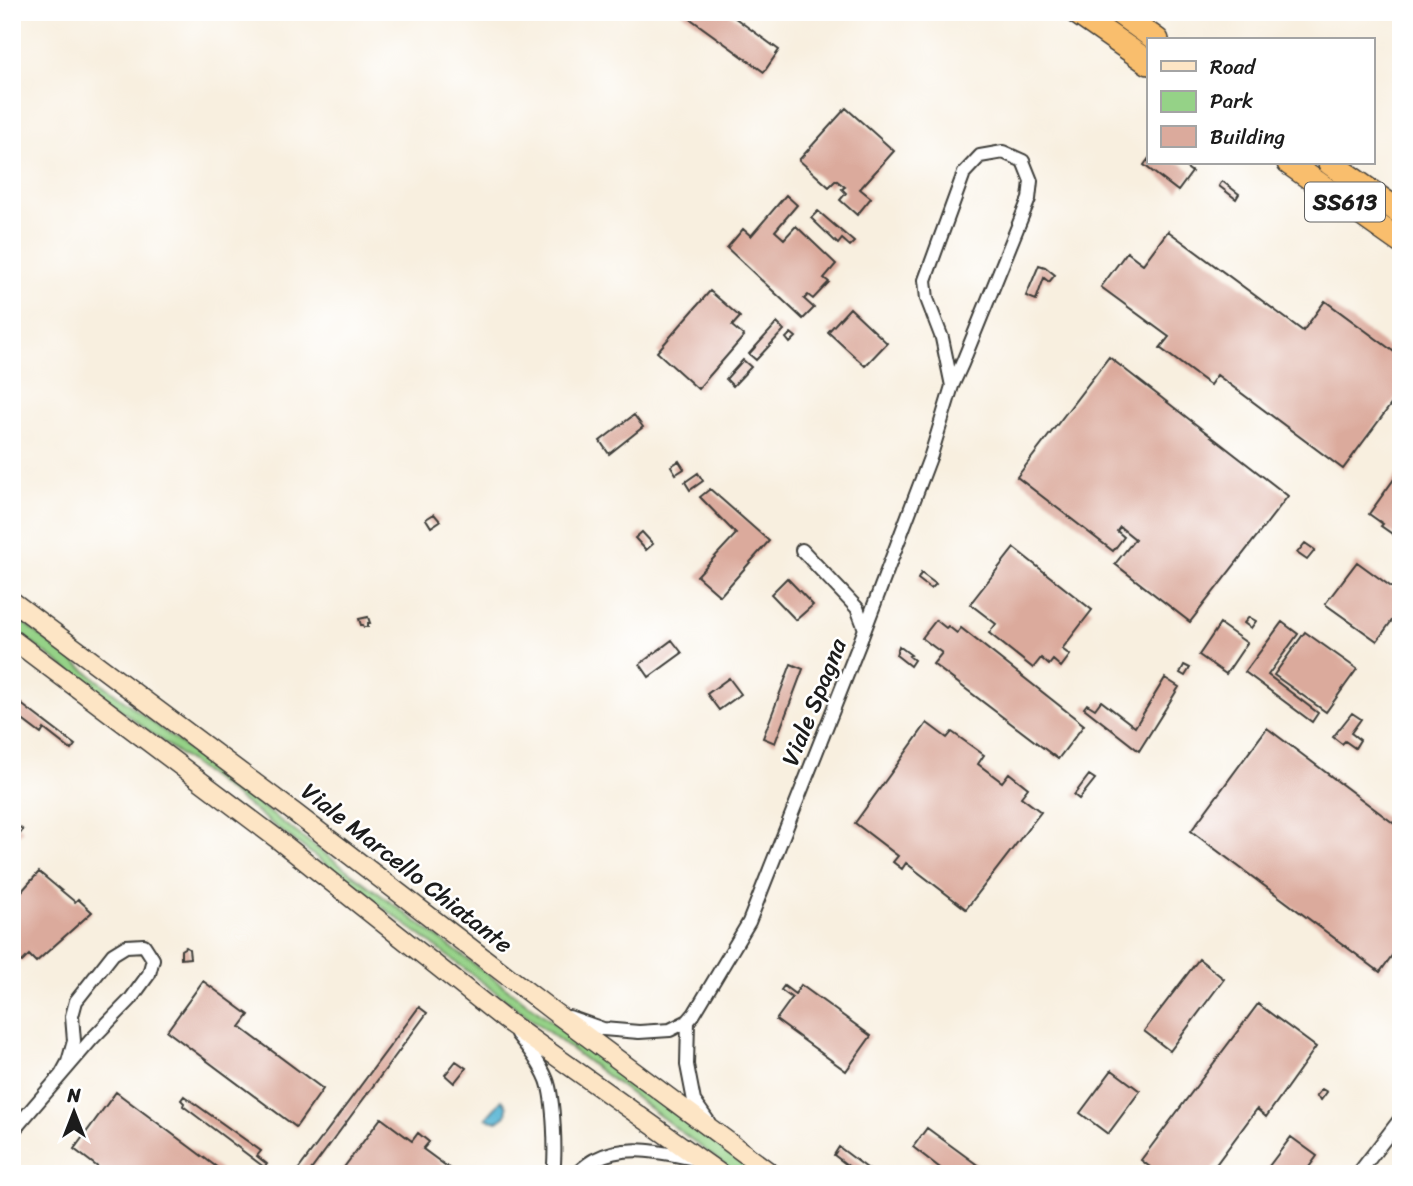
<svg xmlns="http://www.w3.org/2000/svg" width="1413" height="1186" font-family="Sriracha,sans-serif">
  <rect width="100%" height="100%" fill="#fff"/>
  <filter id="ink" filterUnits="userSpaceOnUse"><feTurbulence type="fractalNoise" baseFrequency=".0143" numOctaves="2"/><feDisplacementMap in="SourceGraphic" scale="14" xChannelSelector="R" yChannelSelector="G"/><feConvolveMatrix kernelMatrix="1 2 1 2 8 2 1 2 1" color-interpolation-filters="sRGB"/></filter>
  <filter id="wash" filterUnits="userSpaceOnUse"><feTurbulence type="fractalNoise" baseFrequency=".00686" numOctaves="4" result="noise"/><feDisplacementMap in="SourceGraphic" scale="28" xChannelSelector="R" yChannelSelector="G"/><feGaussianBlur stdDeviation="1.57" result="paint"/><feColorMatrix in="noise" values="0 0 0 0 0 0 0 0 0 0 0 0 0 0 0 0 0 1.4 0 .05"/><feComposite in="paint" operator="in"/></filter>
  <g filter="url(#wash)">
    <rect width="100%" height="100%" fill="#f8efdf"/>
    <!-- green -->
    <path fill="#95d287" stroke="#587752" stroke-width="2" d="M 12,614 L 286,825 L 758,1174 L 737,1174 L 12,628 Z"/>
    <!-- water -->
    <path fill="#54b4d3" stroke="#386878" stroke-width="2" d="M 502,1100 L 507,1106 L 506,1115 L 498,1121 L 492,1121 L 486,1118 Z"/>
    <g id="blocks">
      <!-- building -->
      <path fill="#dbaa9c" d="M 681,12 L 727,12 L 779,50 L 764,72 Z
        M 846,108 L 894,151 L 860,189 L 871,198 L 857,215 L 840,200 L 846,193 L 842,189 L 845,187 L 836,180 L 829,187 L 799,160 Z
        M 1149,158 L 1149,163 L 1180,163 L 1192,172 L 1178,191 L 1144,165 Z
        M 1222,181 L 1239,194 L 1236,199 L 1219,186 Z
        M 786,195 L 797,205 L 775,231 L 784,239 L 796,226 L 836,264 L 824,278 L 829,282 L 813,299 L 808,295 L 804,299 L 814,308 L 803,319 L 727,248 L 743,229 L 751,236 Z
        M 818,211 L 854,242 L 850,246 L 842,239 L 838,244 L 811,218 Z
        M 1168,231 L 1303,331 L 1325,301 L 1401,357 L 1401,391 L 1343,469 L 1217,375 L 1210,385 L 1160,348 L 1169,337 L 1101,287 L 1127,252 L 1143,264 Z
        M 1039,265 L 1045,267 L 1055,275 L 1049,282 L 1044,278 L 1036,300 L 1026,296 Z
        M 710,291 L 740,317 L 732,326 L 744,336 L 698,389 L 657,352 Z
        M 850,308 L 887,343 L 865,366 L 828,332 Z
        M 777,323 L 784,330 L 756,360 L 749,354 Z
        M 791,333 L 796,337 L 790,343 L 786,338 Z
        M 1109,357 L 1288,496 L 1190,622 L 1115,564 L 1135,539 L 1120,527 L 1117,531 L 1124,537 L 1113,551 L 1017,477 Z
        M 743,360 L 751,367 L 733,386 L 726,379 Z
        M 634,415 L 643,427 L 609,454 L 600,441 Z
        M 679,461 L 684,469 L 676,474 L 671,466 Z
        M 698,473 L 703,481 L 690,490 L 685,482 Z
        M 1397,475 L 1401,478 L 1401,540 L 1381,526 L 1383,524 L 1369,514 Z
        M 710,489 L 769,541 L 720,596 L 697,576 L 736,534 L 700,497 Z
        M 434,514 L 440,521 L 431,527 L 426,519 Z
        M 642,532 L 653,544 L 646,550 L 635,538 Z
        M 1305,543 L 1315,550 L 1307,560 L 1297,553 Z
        M 1014,548 L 1092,610 L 1062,649 L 1070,655 L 1061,667 L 1053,660 L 1049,665 L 1041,658 L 1033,668 L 989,633 L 996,624 L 970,604 Z
        M 1357,562 L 1401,594 L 1401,608 L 1377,641 L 1325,604 Z
        M 921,573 L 936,584 L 931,589 L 918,579 Z
        M 787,578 L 813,605 L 796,620 L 771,594 Z
        M 368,617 L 370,623 L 368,623 L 368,627 L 364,627 L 363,625 L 361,625 L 359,619 Z
        M 1249,617 L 1256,621 L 1251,628 L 1244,623 Z
        M 936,620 L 946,628 L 948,626 L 957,633 L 961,628 L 1084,725 L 1058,759 L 933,664 L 942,653 L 922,638 Z
        M 1282,622 L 1298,634 L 1268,675 L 1318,713 L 1312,722 L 1245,672 Z
        M 1220,624 L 1247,643 L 1226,674 L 1199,655 Z
        M 1305,632 L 1357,669 L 1326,712 L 1274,675 Z
        M 672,640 L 682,653 L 649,677 L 640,664 Z
        M 899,646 L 911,655 L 909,656 L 914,660 L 910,666 L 896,655 Z
        M 791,664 L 803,669 L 775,743 L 763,738 Z
        M 1184,665 L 1190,668 L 1185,676 L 1180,673 Z
        M 729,678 L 741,694 L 719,710 L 707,694 Z
        M 1165,678 L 1179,687 L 1139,751 L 1084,708 L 1087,704 L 1095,709 L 1101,701 L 1135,727 Z
        M 16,700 L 75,745 L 71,750 L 44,729 L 41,734 L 12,712 L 12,705 Z
        M 1352,713 L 1361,719 L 1351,733 L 1360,740 L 1355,748 L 1345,741 L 1342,744 L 1333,737 Z
        M 927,723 L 947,738 L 952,732 L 984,755 L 978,764 L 1002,782 L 1009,773 L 1028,788 L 1021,797 L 1041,812 L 966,909 L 906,863 L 902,869 L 893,862 L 898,856 L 855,823 Z
        M 1267,728 L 1401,829 L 1401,943 L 1380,972 L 1191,831 Z
        M 1089,775 L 1095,779 L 1079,799 L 1074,795 Z
        M 18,826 L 23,830 L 18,836 L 13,832 Z
        M 39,872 L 75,902 L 78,899 L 92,912 L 36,962 L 29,955 L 22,962 L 12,954 L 12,902 Z
        M 186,947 L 189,949 L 190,958 L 181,959 L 181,950 Z
        M 1199,959 L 1224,979 L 1170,1051 L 1144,1031 Z
        M 203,981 L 249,1015 L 240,1027 L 323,1089 L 296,1127 L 167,1031 Z
        M 801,985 L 871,1036 L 846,1071 L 776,1020 L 792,998 L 781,990 L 784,986 L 795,994 Z
        M 1258,1004 L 1316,1047 L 1266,1117 L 1257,1109 L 1209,1174 L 1159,1174 L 1141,1160 Z
        M 419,1007 L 427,1013 L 308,1174 L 295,1174 Z
        M 456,1061 L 466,1068 L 454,1083 L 445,1075 Z
        M 1112,1070 L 1140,1091 L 1108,1134 L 1080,1113 Z
        M 1322,1089 L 1327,1092 L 1321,1100 L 1316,1096 Z
        M 116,1092 L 226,1174 L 107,1174 L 74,1149 Z
        M 184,1096 L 261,1151 L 257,1156 L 267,1164 L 264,1167 L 183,1106 L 184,1103 L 181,1100 Z
        M 381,1118 L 412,1141 L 418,1133 L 429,1142 L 423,1149 L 457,1174 L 339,1174 Z
        M 927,1128 L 983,1169 L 980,1174 L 948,1174 L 913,1147 Z
        M 1291,1137 L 1317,1156 L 1304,1174 L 1263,1174 Z
        M 839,1147 L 875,1174 L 859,1174 L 834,1155 Z"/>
    </g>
  </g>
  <g filter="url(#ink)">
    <use href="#blocks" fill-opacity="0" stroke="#3d3c39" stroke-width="2"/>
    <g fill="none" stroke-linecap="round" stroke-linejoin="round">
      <!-- street casing -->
      <g stroke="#3d3c39" stroke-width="16">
        <path id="street" d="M 802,550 L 857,608 L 865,629
          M 569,1017 L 603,1029 L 639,1032 L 670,1030 L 688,1021 L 694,1014 L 749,922 L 860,642 L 931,455 L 952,386 L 962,364 L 1029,199 L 1031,181 L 1023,161 L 1003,152 L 980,156 L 964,173 L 925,280 L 927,299 L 942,338 L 952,386
          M 688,1021 L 687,1065 L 694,1101 L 708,1121
          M 517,1034 C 528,1048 540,1063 547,1080 C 554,1099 556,1153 553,1174
          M 12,1132 L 91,1040 L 130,1000 L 149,974 L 153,959 L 144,945 L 126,946 L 113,954 L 76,1001 L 72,1016 L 74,1041 L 68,1062 L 62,1073
          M 576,1174 C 582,1169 588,1163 594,1160 C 625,1143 662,1152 694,1159
          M 1358,1174 L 1401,1118"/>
      </g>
      <!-- secondary casing -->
      <g stroke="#3d3c39" stroke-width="21">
        <path id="secondary" d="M 12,601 L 295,813 L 554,1012 L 772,1174
          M 12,639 L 276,838 L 505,1020 L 721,1174"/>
      </g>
      <!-- highway casing -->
      <g stroke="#3d3c39" stroke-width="26">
        <path id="highway" d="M 1076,12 L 1149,63
          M 1118,12 L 1157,40
          M 1289,163 L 1401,242
          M 1330,163 L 1401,213"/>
      </g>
      <!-- street -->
      <use href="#street" stroke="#fff" stroke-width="12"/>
      <!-- secondary -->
      <use href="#secondary" stroke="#fde5c5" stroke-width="18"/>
      <!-- highway -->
      <use href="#highway" stroke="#f9be6d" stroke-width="23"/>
    </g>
  </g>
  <g text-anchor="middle" stroke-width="5" stroke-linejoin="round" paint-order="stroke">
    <!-- shield labels -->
    <rect fill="#fff" stroke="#606060" stroke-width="2" x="1305" y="182.5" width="80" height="39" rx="5"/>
    <g font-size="23" font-weight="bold" fill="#1c1c1c">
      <text x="1345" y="210">SS613</text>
    </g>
    <!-- street labels -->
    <g font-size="24" fill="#1c1c1c" stroke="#fff">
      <text transform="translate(814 702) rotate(-68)" y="8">Viale Spagna</text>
      <text transform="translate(407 868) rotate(38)" y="8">Viale Marcello Chiatante</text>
    </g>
  </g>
  <!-- margin -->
  <rect width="1413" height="1186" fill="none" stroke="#fff" stroke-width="42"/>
  <!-- legend -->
  <rect x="1147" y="38" width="228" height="126" fill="#ffffff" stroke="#a4a4a4" stroke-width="2"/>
  <rect x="1161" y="61" width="35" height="10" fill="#fde5c5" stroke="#a4a4a4" stroke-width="2"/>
  <text x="1210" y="74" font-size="21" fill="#1c1c1c">Road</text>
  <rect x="1161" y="91" width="35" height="21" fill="#95d287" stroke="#a4a4a4" stroke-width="2"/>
  <text x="1210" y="108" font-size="21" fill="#1c1c1c">Park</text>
  <rect x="1161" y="126" width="35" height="21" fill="#dbaa9c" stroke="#a4a4a4" stroke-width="2"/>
  <text x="1210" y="144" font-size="21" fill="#1c1c1c">Building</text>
  <!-- north arrow -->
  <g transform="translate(74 1112)" stroke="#ffffff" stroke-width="5" paint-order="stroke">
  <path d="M0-5L12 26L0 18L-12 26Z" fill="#1c1c1c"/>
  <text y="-10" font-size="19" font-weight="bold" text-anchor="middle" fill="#1c1c1c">N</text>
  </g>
</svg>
